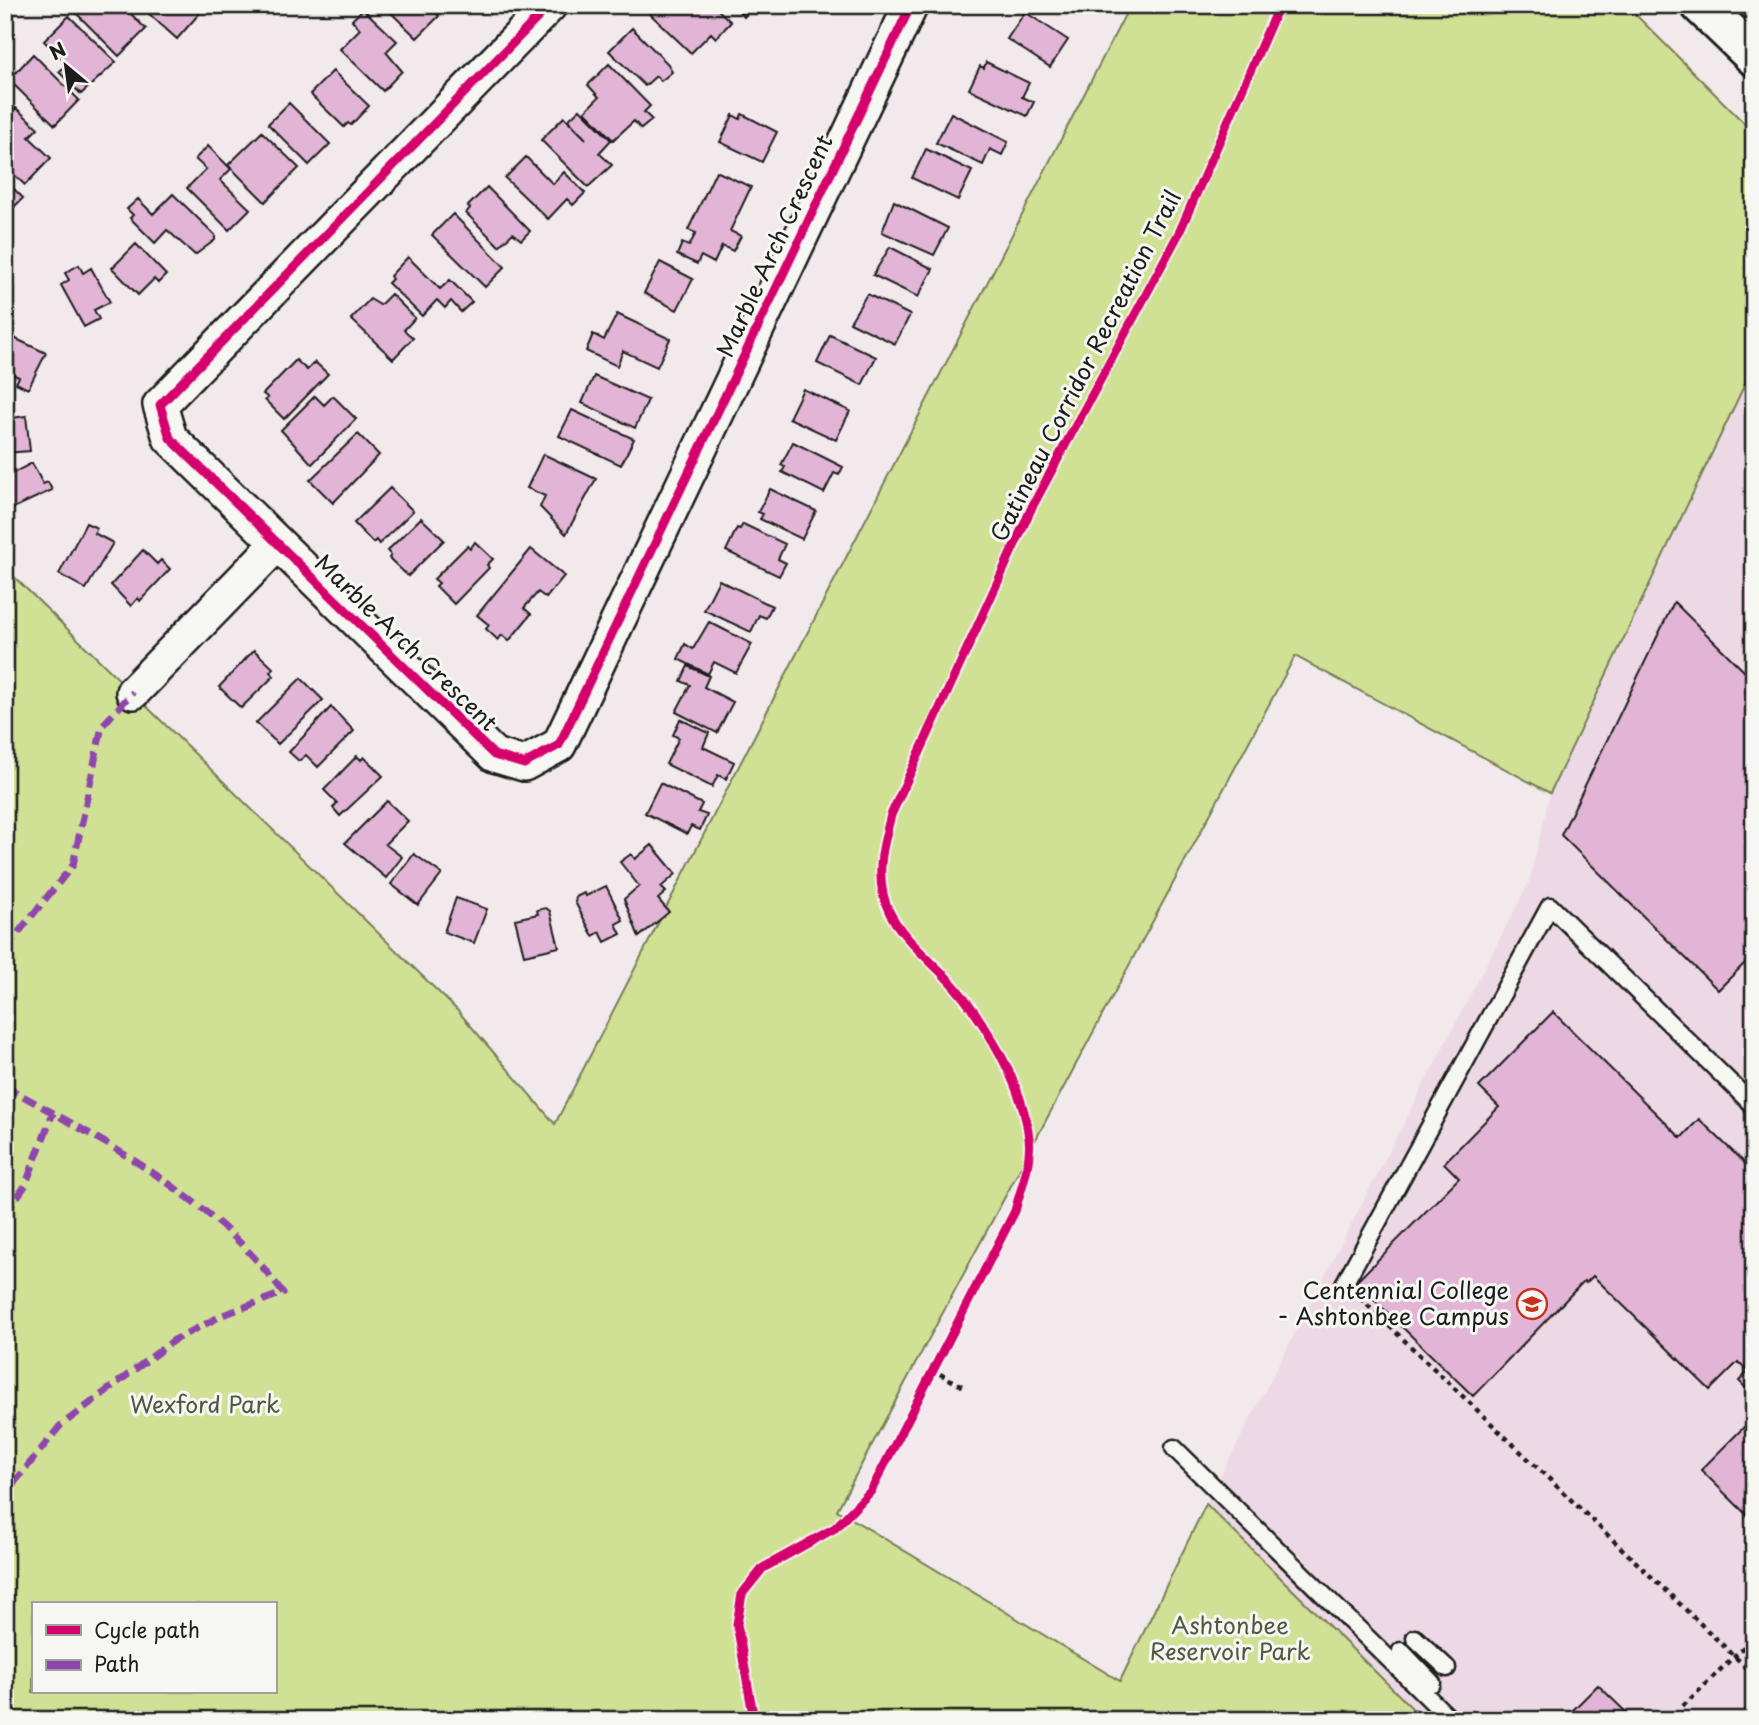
<svg xmlns="http://www.w3.org/2000/svg" width="1759" height="1725" font-family="'Playpen Sans',sans-serif">
  <rect width="100%" height="100%" fill="#f2e9ec"/>
  <filter id="ink" filterUnits="userSpaceOnUse"><feTurbulence type="fractalNoise" baseFrequency=".0143" numOctaves="2"/><feDisplacementMap in="SourceGraphic" scale="14" xChannelSelector="R" yChannelSelector="G"/><feConvolveMatrix kernelMatrix="1 2 1 2 8 2 1 2 1" color-interpolation-filters="sRGB"/></filter>
  <g filter="url(#ink)">
    <!-- built -->
    <path fill="#edd9e5" d="M 1754,365 L 1754,1720 L 1424,1720 L 1206,1504 L 1529,882 L 1550,793 Z"/>
    <!-- green -->
    <path fill="#d0e195" stroke="#767e58" stroke-width="2" fill-rule="evenodd" d="M 1130,5 L 1626,5 L 1754,133 L 1754,365 L 1550,793 L 1295,656 L 837,1510 L 1120,1681 L 1206,1504 L 1424,1720 L 5,1720 L 5,568 L 458,1011 L 555,1124 ZM 33,1604 L 275,1604 L 275,1692 L 33,1692 Z"/>
    <!-- building -->
    <path fill="#e2b4d6" stroke="#1c1c1c" stroke-width="2" d="M 83,5 L 122,5 L 146,29 L 119,56 L 76,13 Z
      M 156,5 L 203,5 L 205,7 L 177,39 L 148,13 Z
      M 383,5 L 428,5 L 439,16 L 417,38 Z
      M 656,5 L 685,5 L 688,8 L 691,5 L 713,5 L 731,22 L 716,38 L 711,33 L 691,53 L 649,13 Z
      M 733,5 L 755,5 L 744,17 Z
      M 363,9 L 397,41 L 386,52 L 402,71 L 383,91 L 340,49 L 360,29 L 352,20 Z
      M 1025,12 L 1068,40 L 1050,67 L 1007,39 Z
      M 69,16 L 116,62 L 81,94 L 59,72 L 67,64 L 44,41 Z
      M 632,28 L 668,64 L 672,72 L 661,81 L 656,76 L 645,86 L 609,51 Z
      M 33,54 L 79,100 L 55,125 L 9,80 Z
      M 986,62 L 1029,83 L 1022,97 L 1034,102 L 1027,116 L 969,89 L 980,66 L 984,68 Z
      M 609,64 L 650,106 L 644,112 L 652,120 L 641,129 L 634,121 L 613,140 L 585,111 L 599,97 L 588,85 Z
      M 333,71 L 369,106 L 351,125 L 348,123 L 344,127 L 310,94 Z
      M 289,103 L 330,144 L 309,165 L 268,124 Z
      M 16,108 L 38,128 L 29,137 L 51,158 L 25,185 L 5,166 L 5,119 Z
      M 580,109 L 611,140 L 599,153 L 612,165 L 588,187 L 541,140 L 564,117 L 586,139 L 568,120 Z
      M 951,113 L 1008,142 L 1002,155 L 990,149 L 983,165 L 936,143 Z
      M 742,114 L 777,132 L 762,162 L 720,142 L 733,115 L 740,119 Z
      M 262,132 L 299,168 L 265,202 L 228,165 Z
      M 208,146 L 231,169 L 220,180 L 250,209 L 229,230 L 187,188 L 206,169 L 195,159 Z
      M 926,149 L 972,171 L 958,200 L 912,178 Z
      M 526,157 L 553,184 L 564,172 L 585,193 L 573,205 L 567,199 L 548,219 L 505,178 Z
      M 716,171 L 751,187 L 730,231 L 741,236 L 733,251 L 722,246 L 714,263 L 701,256 L 697,264 L 677,255 L 682,243 L 689,246 L 696,233 L 688,230 Z
      M 5,180 L 23,198 L 5,216 Z
      M 487,187 L 530,231 L 521,240 L 513,233 L 499,246 L 466,213 L 470,208 L 468,206 Z
      M 173,194 L 215,235 L 215,240 L 195,255 L 167,230 L 155,243 L 130,218 L 133,215 L 127,209 L 138,199 L 153,214 Z
      M 894,201 L 948,228 L 934,255 L 882,232 Z
      M 453,214 L 505,267 L 485,287 L 432,235 Z
      M 136,244 L 166,275 L 158,283 L 154,279 L 138,295 L 112,268 Z
      M 890,247 L 933,269 L 918,297 L 873,275 Z
      M 408,257 L 440,289 L 450,280 L 472,302 L 461,312 L 451,301 L 445,308 L 437,300 L 422,316 L 388,283 L 392,279 L 390,276 Z
      M 660,262 L 693,279 L 677,310 L 644,293 Z
      M 79,265 L 83,273 L 91,268 L 110,302 L 94,310 L 99,319 L 84,327 L 61,285 L 69,280 L 65,273 Z
      M 391,294 L 415,318 L 404,330 L 413,338 L 393,359 L 351,319 L 370,299 L 380,305 Z
      M 867,294 L 910,315 L 895,344 L 850,322 Z
      M 617,314 L 670,339 L 657,367 L 623,351 L 617,366 L 586,351 L 593,334 L 604,340 Z
      M 830,335 L 876,357 L 862,385 L 817,363 Z
      M 12,337 L 46,353 L 28,389 L 16,383 L 19,377 L 5,371 L 5,350 Z
      M 296,360 L 307,370 L 315,362 L 328,374 L 284,419 L 265,400 L 268,398 L 263,394 Z
      M 594,376 L 648,400 L 635,428 L 582,403 Z
      M 803,389 L 850,411 L 836,440 L 789,418 Z
      M 315,396 L 324,405 L 333,396 L 356,419 L 312,464 L 281,430 Z
      M 572,410 L 634,439 L 621,465 L 559,436 Z
      M 26,416 L 30,451 L 5,453 L 5,419 Z
      M 358,434 L 379,455 L 333,503 L 310,480 Z
      M 793,442 L 843,467 L 839,475 L 834,473 L 824,493 L 782,472 L 785,467 L 781,465 Z
      M 543,454 L 596,479 L 566,534 L 540,507 L 545,496 L 527,488 Z
      M 32,463 L 43,484 L 48,482 L 52,490 L 5,512 L 5,477 Z
      M 390,488 L 413,511 L 379,544 L 376,540 L 373,543 L 354,523 Z
      M 770,489 L 816,511 L 802,539 L 760,519 L 763,514 L 758,512 Z
      M 421,518 L 444,540 L 408,576 L 389,558 L 391,555 L 387,551 Z
      M 86,523 L 97,528 L 94,533 L 113,543 L 86,589 L 59,574 Z
      M 743,524 L 785,544 L 778,559 L 786,563 L 779,576 L 726,551 L 737,528 L 740,529 Z
      M 475,542 L 493,559 L 487,565 L 489,568 L 454,604 L 436,586 L 439,583 L 434,579 L 467,546 L 470,549 Z
      M 531,549 L 564,576 L 546,598 L 538,592 L 524,608 L 531,614 L 509,641 L 502,635 L 498,640 L 486,629 L 489,625 L 477,615 Z
      M 143,550 L 157,564 L 161,560 L 170,569 L 140,601 L 138,598 L 131,606 L 111,585 Z
      M 719,580 L 772,606 L 766,618 L 759,615 L 751,632 L 704,610 Z
      M 1674,602 L 1750,677 L 1754,673 L 1754,954 L 1718,990 L 1561,835 Z
      M 709,622 L 752,644 L 736,673 L 714,662 L 708,674 L 678,659 L 685,644 L 693,649 Z
      M 254,650 L 273,668 L 270,672 L 274,676 L 241,708 L 219,687 Z
      M 688,666 L 709,676 L 704,687 L 733,702 L 717,733 L 676,712 L 690,685 L 681,681 Z
      M 301,678 L 323,700 L 278,744 L 256,723 Z
      M 331,707 L 354,731 L 318,767 L 306,755 L 299,761 L 289,752 Z
      M 680,719 L 709,733 L 703,747 L 734,762 L 726,779 L 718,775 L 712,787 L 666,764 L 679,738 L 673,735 Z
      M 357,756 L 361,760 L 364,757 L 383,776 L 340,816 L 333,808 L 337,803 L 324,790 Z
      M 660,783 L 702,804 L 698,812 L 707,815 L 700,830 L 691,826 L 687,834 L 645,813 Z
      M 387,801 L 408,821 L 385,844 L 402,857 L 386,878 L 345,843 Z
      M 652,845 L 676,874 L 661,887 L 666,892 L 658,899 L 669,912 L 639,937 L 624,899 L 639,886 L 620,862 L 631,854 L 635,859 Z
      M 414,854 L 442,874 L 418,905 L 391,884 Z
      M 606,886 L 623,920 L 616,924 L 621,934 L 605,942 L 600,932 L 593,936 L 575,902 L 576,897 L 584,893 L 586,896 Z
      M 456,898 L 487,909 L 474,943 L 444,932 Z
      M 546,908 L 550,911 L 559,947 L 524,955 L 515,919 L 538,914 L 537,910 Z
      M 1553,1012 L 1681,1138 L 1699,1119 L 1754,1172 L 1752,1394 L 1739,1381 L 1748,1372 L 1738,1362 L 1710,1390 L 1593,1276 L 1586,1283 L 1584,1281 L 1473,1396 L 1356,1282 L 1459,1178 L 1444,1163 L 1499,1107 L 1479,1087 Z
      M 1754,1417 L 1754,1522 L 1701,1470 Z
      M 1598,1685 L 1634,1720 L 1563,1720 Z"/>
    <g fill="none" stroke-linecap="round" stroke-linejoin="round">
      <!-- lane casing -->
      <g stroke="#1c1c1c" stroke-width="21">
        <path id="lane" d="M 1344,1284 L 1550,906 L 1754,1106
          M 1174,1448 L 1451,1720
          M 1415,1638 L 1447,1668
          M 1401,1651 L 1432,1683"/>
      </g>
      <!-- street casing -->
      <g stroke="#1c1c1c" stroke-width="38">
        <path id="street" d="M 550,5 L 160,405 L 170,438 L 494,755 L 524,764 L 559,745 L 911,5
          M 133,692 L 276,545"/>
      </g>
      <!-- secondary casing -->
      <g stroke="#1c1c1c" stroke-width="44">
        <path id="secondary" d="M 1701,5 L 1754,56"/>
      </g>
      <!-- path -->
      <path stroke="#1c1c1c" stroke-width="4.5" stroke-dasharray="5 5" stroke-linecap="butt" d="M 1360,1298 L 1754,1675
        M 940,1374 L 962,1386
        M 1683,1706 L 1754,1637"/>
      <!-- lane -->
      <use href="#lane" stroke="#f6f6f2" stroke-width="16"/>
      <!-- street -->
      <use href="#street" stroke="#f6f6f2" stroke-width="33"/>
      <!-- secondary -->
      <use href="#secondary" stroke="#f6f6f2" stroke-width="38"/>
      <!-- quiet -->
      <path stroke="#8e44ad" stroke-width="7" stroke-dasharray="14 7" stroke-linecap="butt" d="M 5,949 L 73,865 L 102,726 L 133,692
        M 5,1086 C 106,1143 214,1197 283,1293 L 223,1315 L 174,1340 L 60,1426 L 5,1494
        M 5,1214 L 25,1186 L 53,1113"/>
      <!-- cycleway casing -->
      <g stroke="#f6f6f2" stroke-width="13">
        <path id="cycleway" d="M 550,5 L 160,405 L 170,438 L 494,755 L 524,764 L 559,745 L 911,5
          M 754,1720 L 737,1624 L 742,1594 L 763,1568 L 835,1528 L 871,1491 L 1015,1211 C 1021,1188 1032,1162 1029,1138 C 1023,1083 981,1013 943,974 C 920,951 890,927 883,894 C 877,866 884,842 891,815 L 1032,507 L 1179,233 L 1279,5"/>
      </g>
      <!-- cycleway -->
      <use href="#cycleway" stroke="#d6006c" stroke-width="9"/>
    </g>
  </g>
  <!-- icons -->
  <defs>
    <g id="university-ring" transform="scale(1.575)"><circle r="9.5" fill="#f6f6f2" stroke="#c8321e" stroke-width="1.5"/><path d="M0-5L7-2L0 1L-7-2ZM-4 1L0 2.5L4 1V4Q0 6-4 4Z" fill="#c8321e"/></g>
  </defs>
  <g fill-rule="evenodd">
    <use href="#university-ring" x="1532" y="1304"/>
  </g>
  <g text-anchor="middle" stroke-width="6" stroke-linejoin="round" paint-order="stroke">
    <!-- street labels -->
    <g font-size="23" fill="#1c1c1c" stroke="#f6f6f2">
      <text transform="translate(775 246) rotate(-65)" y="8">Marble Arch Crescent</text>
      <text transform="translate(1086 366) rotate(-63)" y="8">Gatineau Corridor Recreation Trail</text>
      <text transform="translate(406 643) rotate(44)" y="8">Marble Arch Crescent</text>
    </g>
    <!-- poi labels -->
    <g font-size="23" fill="#1c1c1c" stroke="#f6f6f2" text-anchor="end">
      <text x="1509" y="1299">Centennial College<tspan x="1509" dy="26">- Ashtonbee Campus</tspan></text>
    </g>
    <!-- park labels -->
    <g font-size="23" fill="#525740" stroke="#f6f6f2">
      <text x="205" y="1413">Wexford Park</text>
      <text x="1230" y="1634">Ashtonbee<tspan x="1230" dy="26">Reservoir Park</tspan></text>
    </g>
  </g>
  <!-- margin -->
  <rect width="1759" height="1725" fill="none" stroke="#f6f6f2" stroke-width="28"/>
  <rect x="14" y="14" width="1731" height="1697" fill="none" stroke="#1c1c1c" stroke-width="2.5" filter="url(#ink)"/>
  <!-- legend -->
  <rect x="32" y="1602" width="245" height="91" fill="#f6f6f2" stroke="#9f9f9c" stroke-width="2"/>
  <rect x="46" y="1625" width="35" height="10" fill="#d6006c" stroke="#9f9f9c" stroke-width="2"/>
  <text x="94" y="1638" font-size="21" fill="#1c1c1c">Cycle path</text>
  <rect x="46" y="1660" width="35" height="10" fill="#8e44ad" stroke="#9f9f9c" stroke-width="2"/>
  <text x="94" y="1672" font-size="21" fill="#1c1c1c">Path</text>
  <!-- north arrow -->
  <g transform="translate(66 66) rotate(331)" stroke="#f6f6f2" stroke-width="5" paint-order="stroke">
  <path d="M0-5L12 26L0 18L-12 26Z" fill="#1c1c1c"/>
  <text y="-10" font-size="19" font-weight="bold" text-anchor="middle" fill="#1c1c1c">N</text>
  </g>
</svg>
